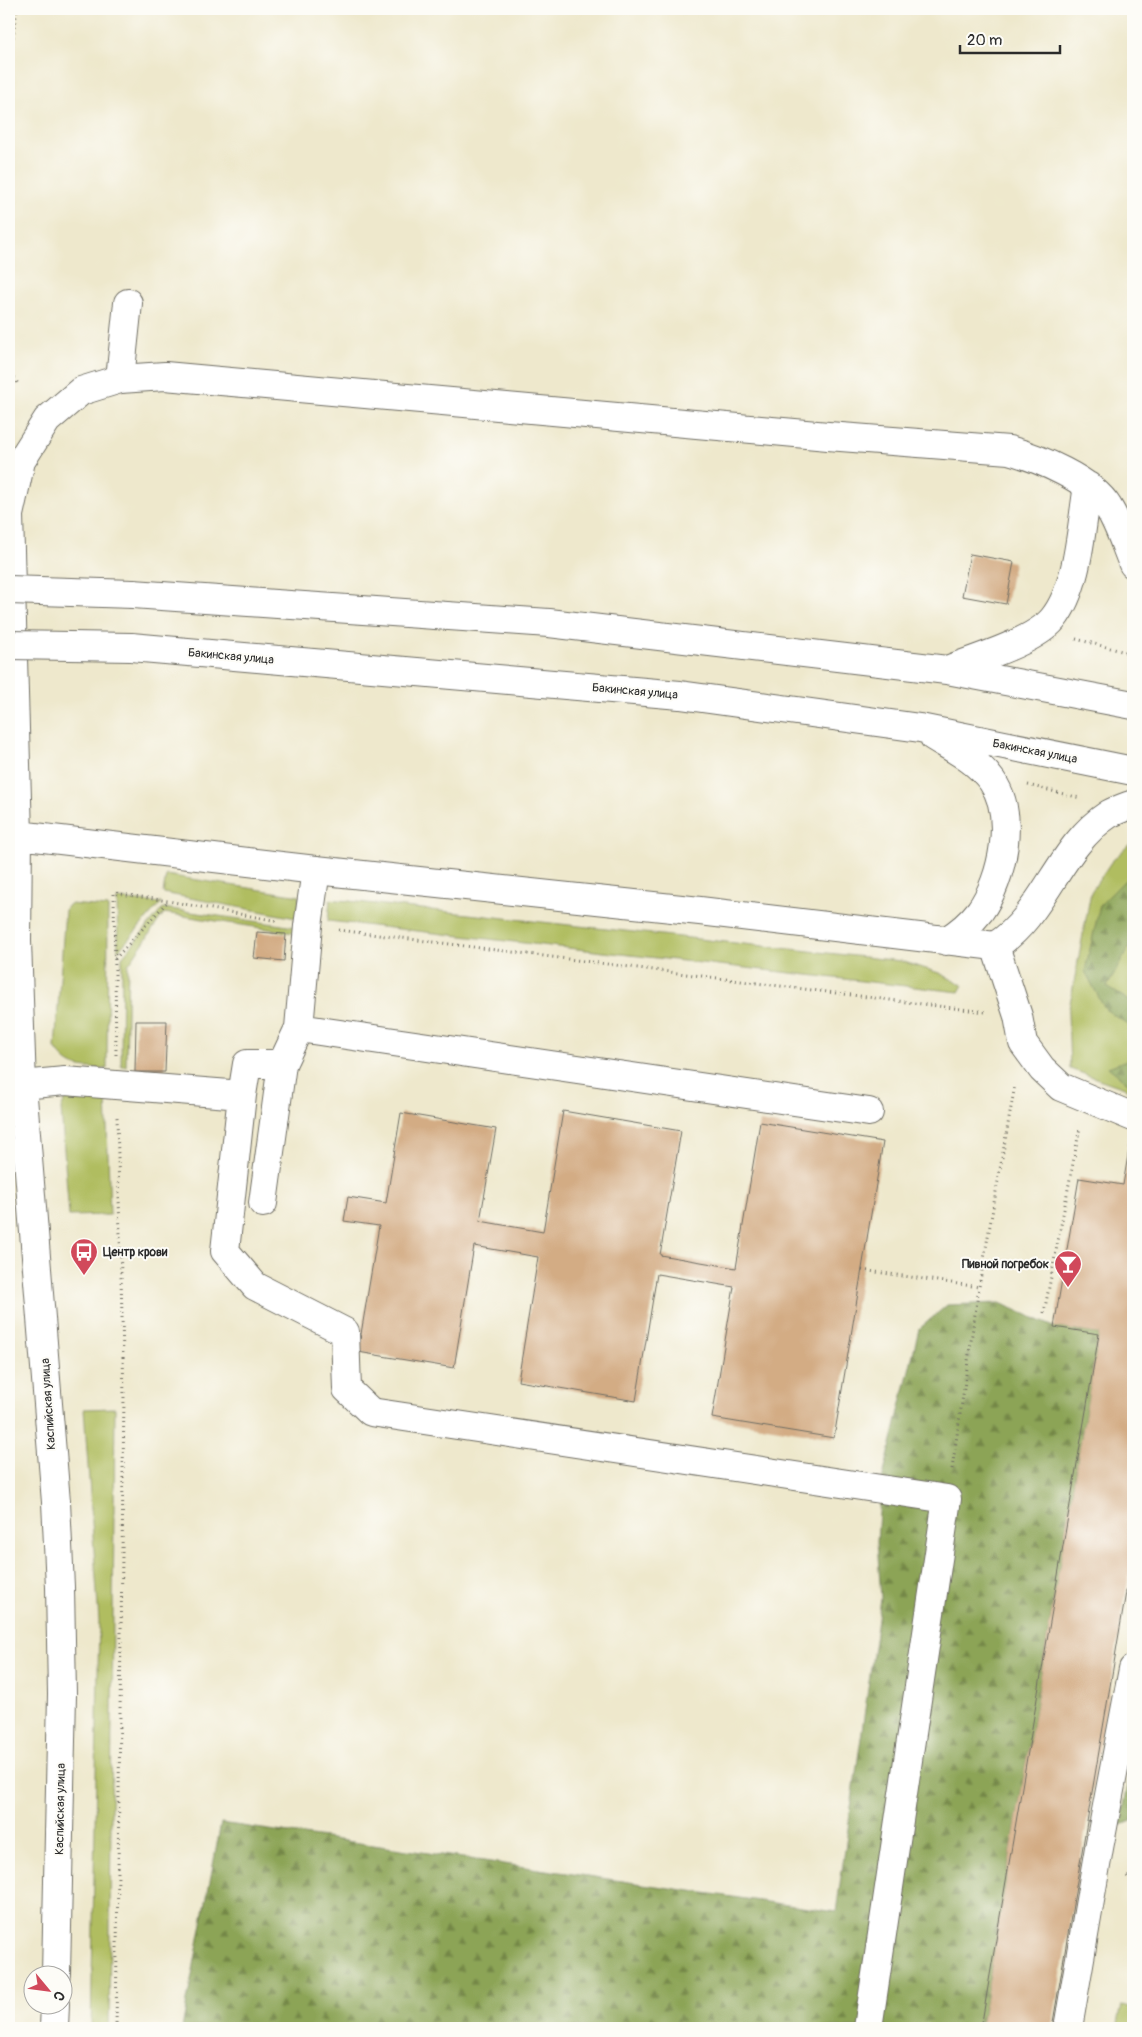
<svg xmlns="http://www.w3.org/2000/svg" width="1142" height="2037" font-family="Pangolin,sans-serif">
  <defs>
    <pattern id="forest-firs" width="22" height="20" patternUnits="userSpaceOnUse" patternTransform="scale(1.25)"><rect width="22" height="20" fill="#8ca456"/><path d="M5 1l3.5 6h-7zM16 11l3.5 6h-7z" fill="#738647"/></pattern>
  </defs>
  <rect width="100%" height="100%" fill="#fdfcf7"/>
  <filter id="ink" filterUnits="userSpaceOnUse"><feTurbulence type="fractalNoise" baseFrequency=".02" numOctaves="2"/><feDisplacementMap in="SourceGraphic" scale="10" xChannelSelector="R" yChannelSelector="G"/><feConvolveMatrix kernelMatrix="1 2 1 2 8 2 1 2 1" color-interpolation-filters="sRGB"/></filter>
  <filter id="wash" filterUnits="userSpaceOnUse"><feTurbulence type="fractalNoise" baseFrequency=".0096" numOctaves="4" result="noise"/><feDisplacementMap in="SourceGraphic" scale="20" xChannelSelector="R" yChannelSelector="G"/><feGaussianBlur stdDeviation="1.12" result="paint"/><feColorMatrix in="noise" values="0 0 0 0 0 0 0 0 0 0 0 0 0 0 0 0 0 1.4 0 .05"/><feComposite in="paint" operator="in"/></filter>
  <g filter="url(#wash)">
    <rect width="100%" height="100%" fill="#eee8cc"/>
    <!-- green -->
    <path fill="#b0bd60" stroke="#6e7446" d="M 1133,841 L 1133,1091 L 1070,1069 L 1068,1014 L 1091,892 L 1111,862 Z
      M 166,875 L 300,896 L 296,918 L 163,893 Z
      M 117,899 L 161,903 L 118,951 Z
      M 330,899 L 901,961 L 939,973 L 963,985 L 959,992 L 328,921 Z
      M 70,904 L 108,907 L 107,1069 C 82,1067 70,1071 55,1048 L 65,910 Z
      M 163,908 L 295,927 L 294,933 L 164,913 L 128,965 L 126,1066 L 121,1066 L 122,957 Z
      M 72,1094 L 106,1095 L 110,1215 L 69,1216 L 61,1109 L 65,1100 Z
      M 115,1408 L 109,2028 L 91,2028 L 99,1621 L 84,1409 Z
      M 1122,2005 L 1133,2008 L 1133,2028 L 1117,2028 Z"/>
    <!-- forest -->
    <path fill="url(#forest-firs)" stroke="#5c6840" d="M 1133,872 L 1133,940 L 1107,987 L 1133,1003 L 1133,1028 L 1105,1009 L 1085,971 L 1100,905 Z
      M 1133,1058 L 1133,1087 L 1108,1067 Z
      M 1000,1303 L 1054,1327 L 1099,1334 L 981,2028 L 182,2028 L 221,1823 L 836,1912 L 881,1598 L 877,1541 L 881,1485 L 919,1329 L 947,1305 Z
      M 1133,1760 L 1133,1821 L 1120,1825 Z"/>
    <g id="blocks">
      <!-- building -->
      <path fill="#d3ac84" d="M 970,554 L 1014,562 L 1006,604 L 962,596 Z
        M 257,932 L 286,934 L 284,961 L 254,958 Z
        M 136,1021 L 167,1021 L 165,1072 L 135,1072 Z
        M 563,1111 L 681,1131 L 660,1255 L 736,1268 L 760,1122 L 883,1142 L 834,1438 L 712,1418 L 734,1287 L 657,1274 L 636,1401 L 518,1381 L 538,1257 L 474,1246 L 454,1368 L 358,1352 L 379,1226 L 344,1221 L 348,1197 L 386,1203 L 401,1113 L 496,1129 L 480,1221 L 543,1232 Z
        M 1131,1137 L 1133,1137 L 1133,1297 L 1131,1310 L 1133,1311 L 1133,1551 L 1052,2028 L 981,2028 L 1099,1334 L 1054,1327 L 1079,1178 L 1123,1185 Z"/>
    </g>
  </g>
  <g filter="url(#ink)">
    <use href="#blocks" fill-opacity="0" stroke="#6f6d63" stroke-width="1"/>
    <g fill="none" stroke-linecap="round" stroke-linejoin="round">
      <!-- minor casing -->
      <g stroke="#6f6d63" stroke-width="30">
        <path id="minor" d="M 120,379 L 128,303
          M 995,946 L 1018,1016 L 1023,1043 L 1042,1069 L 1061,1087 L 1133,1117
          M 299,1028 L 869,1112
          M 282,1064 L 247,1064 L 242,1095 L 225,1251 L 255,1286 L 345,1332 L 347,1389 L 371,1412 L 947,1499 L 868,2028
          M 22,1085 L 65,1081 L 242,1095
          M 263,1203 L 282,1064 L 299,1028 L 308,926 L 316,870
          M 1068,2028 L 1099,1848 L 1133,1669"/>
      </g>
      <!-- major casing -->
      <g stroke="#6f6d63" stroke-width="30">
        <path id="major" d="M 133,594 L 549,623 L 947,670 L 1133,705
          M 131,647 L 680,695 L 920,728 L 1133,771
          M 947,670 C 975,659 1034,642 1053,619 C 1079,587 1081,526 1088,486
          M 934,737 C 954,749 978,761 992,781 C 1016,815 1003,879 980,911 C 970,924 959,933 946,941
          M 18,835 L 316,870 L 700,911 L 995,946 C 1045,915 1058,847 1109,814 C 1116,810 1125,807 1133,804
          M 56,1974 L 62,1694 L 60,1587 L 56,1502 L 22,1085 L 17,941 L 18,835 L 9,515 L 21,461 L 47,420 L 81,391 L 120,379 L 165,376 L 828,436 L 1009,450 C 1038,458 1092,480 1108,507 C 1119,524 1125,545 1133,564
          M 54,2028 L 55,2004"/>
      </g>
      <!-- path -->
      <path stroke="#6f6d63" stroke-width="3" stroke-dasharray="1 4" stroke-linecap="butt" d="M 9,67 L 17,9
        M 9,369 L 18,384
        M 1076,639 L 1133,654
        M 1028,785 L 1080,798
        M 339,930 L 985,1012
        M 115,959 L 168,901
        M 116,1055 L 114,893 L 168,901 L 278,921
        M 862,1270 L 979,1287
        M 1044,1313 L 1080,1127
        M 952,1469 L 979,1287 L 1015,1085
        M 1127,1876 L 1133,1883
        M 116,2028 L 124,1396 L 117,1117"/>
      <!-- minor -->
      <use href="#minor" stroke="#fff" stroke-width="28"/>
      <!-- major -->
      <use href="#major" stroke="#fff" stroke-width="28"/>
      <!-- major-bridge casing -->
      <g stroke="#6f6d63" stroke-width="30" stroke-linecap="butt">
        <path id="major-bridge" d="M 9,590 L 133,594
          M 9,645 L 131,647"/>
      </g>
      <!-- major-bridge -->
      <use href="#major-bridge" stroke="#fff" stroke-width="28"/>
    </g>
  </g>
  <!-- icons -->
  <defs>
    <g id="bus-pin" transform="scale(1.4375)"><path d="M0 17L-7.5 6A9.5 9.5 0 1 1 7.5 6Z" fill="#d1495b" stroke="#fdfcf7"/><path d="M-5-6H5V4H4V6H2V4H-2V6H-4V4H-5ZM-3.5-4V0h7V-4ZM-3.5 1.2v1.5H-2V1.2ZM2 1.2v1.5H3.5V1.2Z" fill="#fff"/></g>
    <g id="bar-pin" transform="scale(1.4375)"><path d="M0 17L-7.5 6A9.5 9.5 0 1 1 7.5 6Z" fill="#d1495b" stroke="#fdfcf7"/><path d="M-6-5H6L.8 .8V4.5H3.5V6h-7V4.5H-.8V.8Z" fill="#fff"/></g>
  </defs>
  <g fill-rule="evenodd">
    <use href="#bus-pin" x="84" y="1252"/>
    <use href="#bar-pin" x="1068" y="1264"/>
  </g>
  <g text-anchor="middle" stroke-width="4" stroke-linejoin="round" paint-order="stroke">
    <!-- street labels -->
    <g font-size="12" fill="#2b2b2b" stroke="#fdfcf7">
      <text transform="translate(231 656) rotate(5)" y="4">Бакинская улица</text>
      <text transform="translate(635 691) rotate(5)" y="4">Бакинская улица</text>
      <text transform="translate(1035 751) rotate(11)" y="4">Бакинская улица</text>
      <text transform="translate(48 1404) rotate(-94)" y="4">Каспийская улица</text>
      <text transform="translate(60 1809) rotate(-89)" y="4">Каспийская улица</text>
    </g>
    <!-- poi labels -->
    <g font-size="12" font-weight="bold" fill="#2b2b2b" stroke="#fdfcf7" text-anchor="start">
      <text x="103" y="1256">Центр крови</text>
      <text x="1049" y="1268" text-anchor="end">Пивной погребок</text>
    </g>
  </g>
  <!-- margin -->
  <rect width="1142" height="2037" fill="none" stroke="#fdfcf7" stroke-width="30"/>
  <!-- north arrow -->
  <g transform="translate(48 1990) rotate(119)"><circle r="24" fill="#fdfcf7" stroke="#a9a8a5"/>
  <path d="M0-4L9 19L0 12L-9 19Z" fill="#d1495b"/>
  <text y="-8" font-size="14" font-weight="bold" text-anchor="middle" fill="#2b2b2b">С</text>
  </g>
  <!-- scale -->
  <path d="M960 45v8h100v-8" fill="none" stroke="#2b2b2b" stroke-width="2.5"/>
  <text x="967" y="45" font-size="15" fill="#2b2b2b" stroke="#fdfcf7" stroke-width="4" paint-order="stroke">20 m</text>
</svg>
